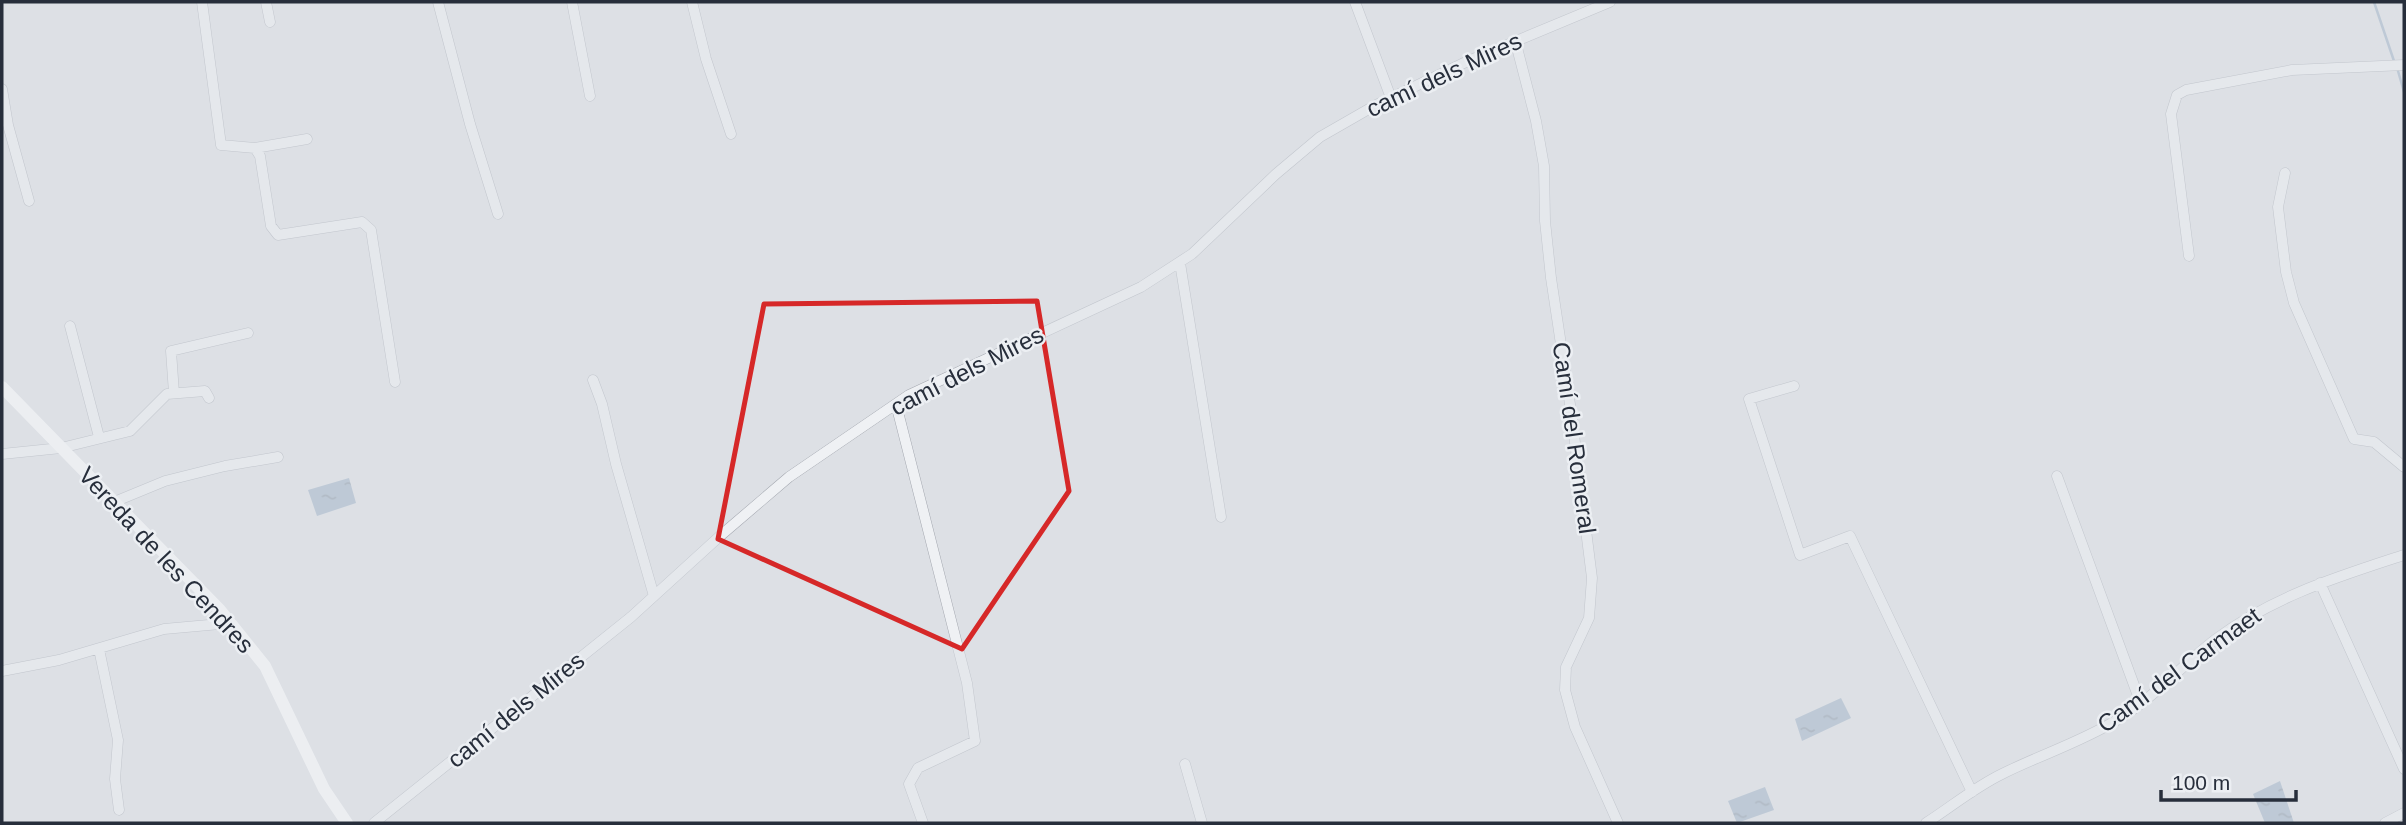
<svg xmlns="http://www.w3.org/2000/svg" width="2406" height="825" font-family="Arial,sans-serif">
  <defs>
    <pattern id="water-ripples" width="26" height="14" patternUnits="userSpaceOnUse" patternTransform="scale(1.75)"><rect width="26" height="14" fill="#9aaec3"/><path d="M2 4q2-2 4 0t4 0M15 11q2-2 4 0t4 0" fill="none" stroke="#7e8ea0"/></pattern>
  </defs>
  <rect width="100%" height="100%" fill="#dde0e5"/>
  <!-- water -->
  <path fill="url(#water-ripples)" d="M 349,478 L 356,503 L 317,516 L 308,490 Z
    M 1841,698 L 1851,718 L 1802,741 L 1795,719 Z
    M 2280,781 L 2294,823 L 2265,823 L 2253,794 Z
    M 1765,787 L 1774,810 L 1737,823 L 1728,801 Z"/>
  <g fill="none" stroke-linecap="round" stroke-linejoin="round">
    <!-- stream -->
    <path stroke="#9aaec3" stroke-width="2.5" d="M 2374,2 L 2394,61
      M 2398,71 L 2404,92"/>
    <!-- minor casing -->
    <g stroke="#a3a7af" stroke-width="11">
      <path id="minor" d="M 202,2 L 221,145 L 255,148 L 260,156 L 271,226 L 278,235 L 362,222 L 371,230 L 395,382
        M 266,2 L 270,22
        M 438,2 L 470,124 L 498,214
        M 572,2 L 590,96
        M 692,2 L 706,59 L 731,134
        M 1355,2 L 1391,98
        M 1515,40 L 1536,121 L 1544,166 L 1545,221 L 1551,278 L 1571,411 L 1592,578 L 1589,618 L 1566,667 L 1565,690 L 1575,727 L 1618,823
        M 2,89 L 8,125 L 29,201
        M 255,148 L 307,139
        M 2285,173 L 2278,207 L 2286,272 L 2294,303 L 2354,439 L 2374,442 L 2404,467
        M 2189,256 L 2171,114 L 2177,95 L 2186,90 L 2292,70 L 2404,65
        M 1180,263 L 1221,517
        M 70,326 L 99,437
        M 593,380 L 602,404 L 616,464 L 654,596
        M 1794,386 L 1749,399 L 1800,555 L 1850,536 L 1972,792
        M 174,393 L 171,351 L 248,333
        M 896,404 L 967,683 L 975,741 L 918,768 L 909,784 L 923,823
        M 2,454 L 61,448 L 130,431 L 167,394 L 205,391 L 209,398
        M 2057,476 L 2141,704
        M 114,502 L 165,481 L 225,466 L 278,457
        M 2320,583 L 2404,769
        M 99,649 L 118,740 L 115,779 L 119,810
        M 2,671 L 59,660 L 164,629 L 231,623
        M 1185,764 L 1202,823
        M 374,823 L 631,617 L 720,536 L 789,477 L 909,395 L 1141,287 L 1192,254 L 1276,174 L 1320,137 L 1374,106 L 1468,61 L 1610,2
        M 1926,823 C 1951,807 1975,787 2002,774 C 2040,755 2081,742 2117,720 C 2154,698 2182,665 2216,639 C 2274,596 2337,577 2404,555
        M 2385,823 L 2404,813"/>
    </g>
    <!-- minor -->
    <use href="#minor" stroke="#eff1f4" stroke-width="10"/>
    <!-- secondary -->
    <path stroke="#fff" stroke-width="12" d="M 2,387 L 220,610 L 265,666 L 324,789 L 347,823"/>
  </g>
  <!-- marked area -->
  <path d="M0 0H2406V825H0ZM 1037,301 L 1069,491 L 962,649 L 718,539 L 764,304 Z" fill="#dde0e5" fill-opacity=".55" fill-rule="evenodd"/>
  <path fill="none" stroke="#d62828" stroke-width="5" stroke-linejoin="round" d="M 1037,301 L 1069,491 L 962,649 L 718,539 L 764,304 Z"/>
  <g text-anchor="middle" stroke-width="5" stroke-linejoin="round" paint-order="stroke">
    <!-- street labels -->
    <g font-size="24" fill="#272e3b" stroke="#eceff3">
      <text transform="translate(1444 75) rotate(-25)" y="8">camí dels Mires</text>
      <text transform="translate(967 371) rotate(-27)" y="8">camí dels Mires</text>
      <text transform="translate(1574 438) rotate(82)" y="8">Camí del Romeral</text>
      <text transform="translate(166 560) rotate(47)" y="8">Vereda de les Cendres</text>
      <text transform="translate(2179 670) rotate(-36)" y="8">Camí del Carmaet</text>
      <text transform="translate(516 710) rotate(-39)" y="8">camí dels Mires</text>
    </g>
  </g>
  <!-- border -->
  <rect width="2406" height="825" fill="none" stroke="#272e3b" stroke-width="7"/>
  <!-- scale -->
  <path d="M2161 790v10h135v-10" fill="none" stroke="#272e3b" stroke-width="3.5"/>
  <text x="2172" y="790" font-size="21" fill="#272e3b" stroke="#eceff3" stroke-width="5" paint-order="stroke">100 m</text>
</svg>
